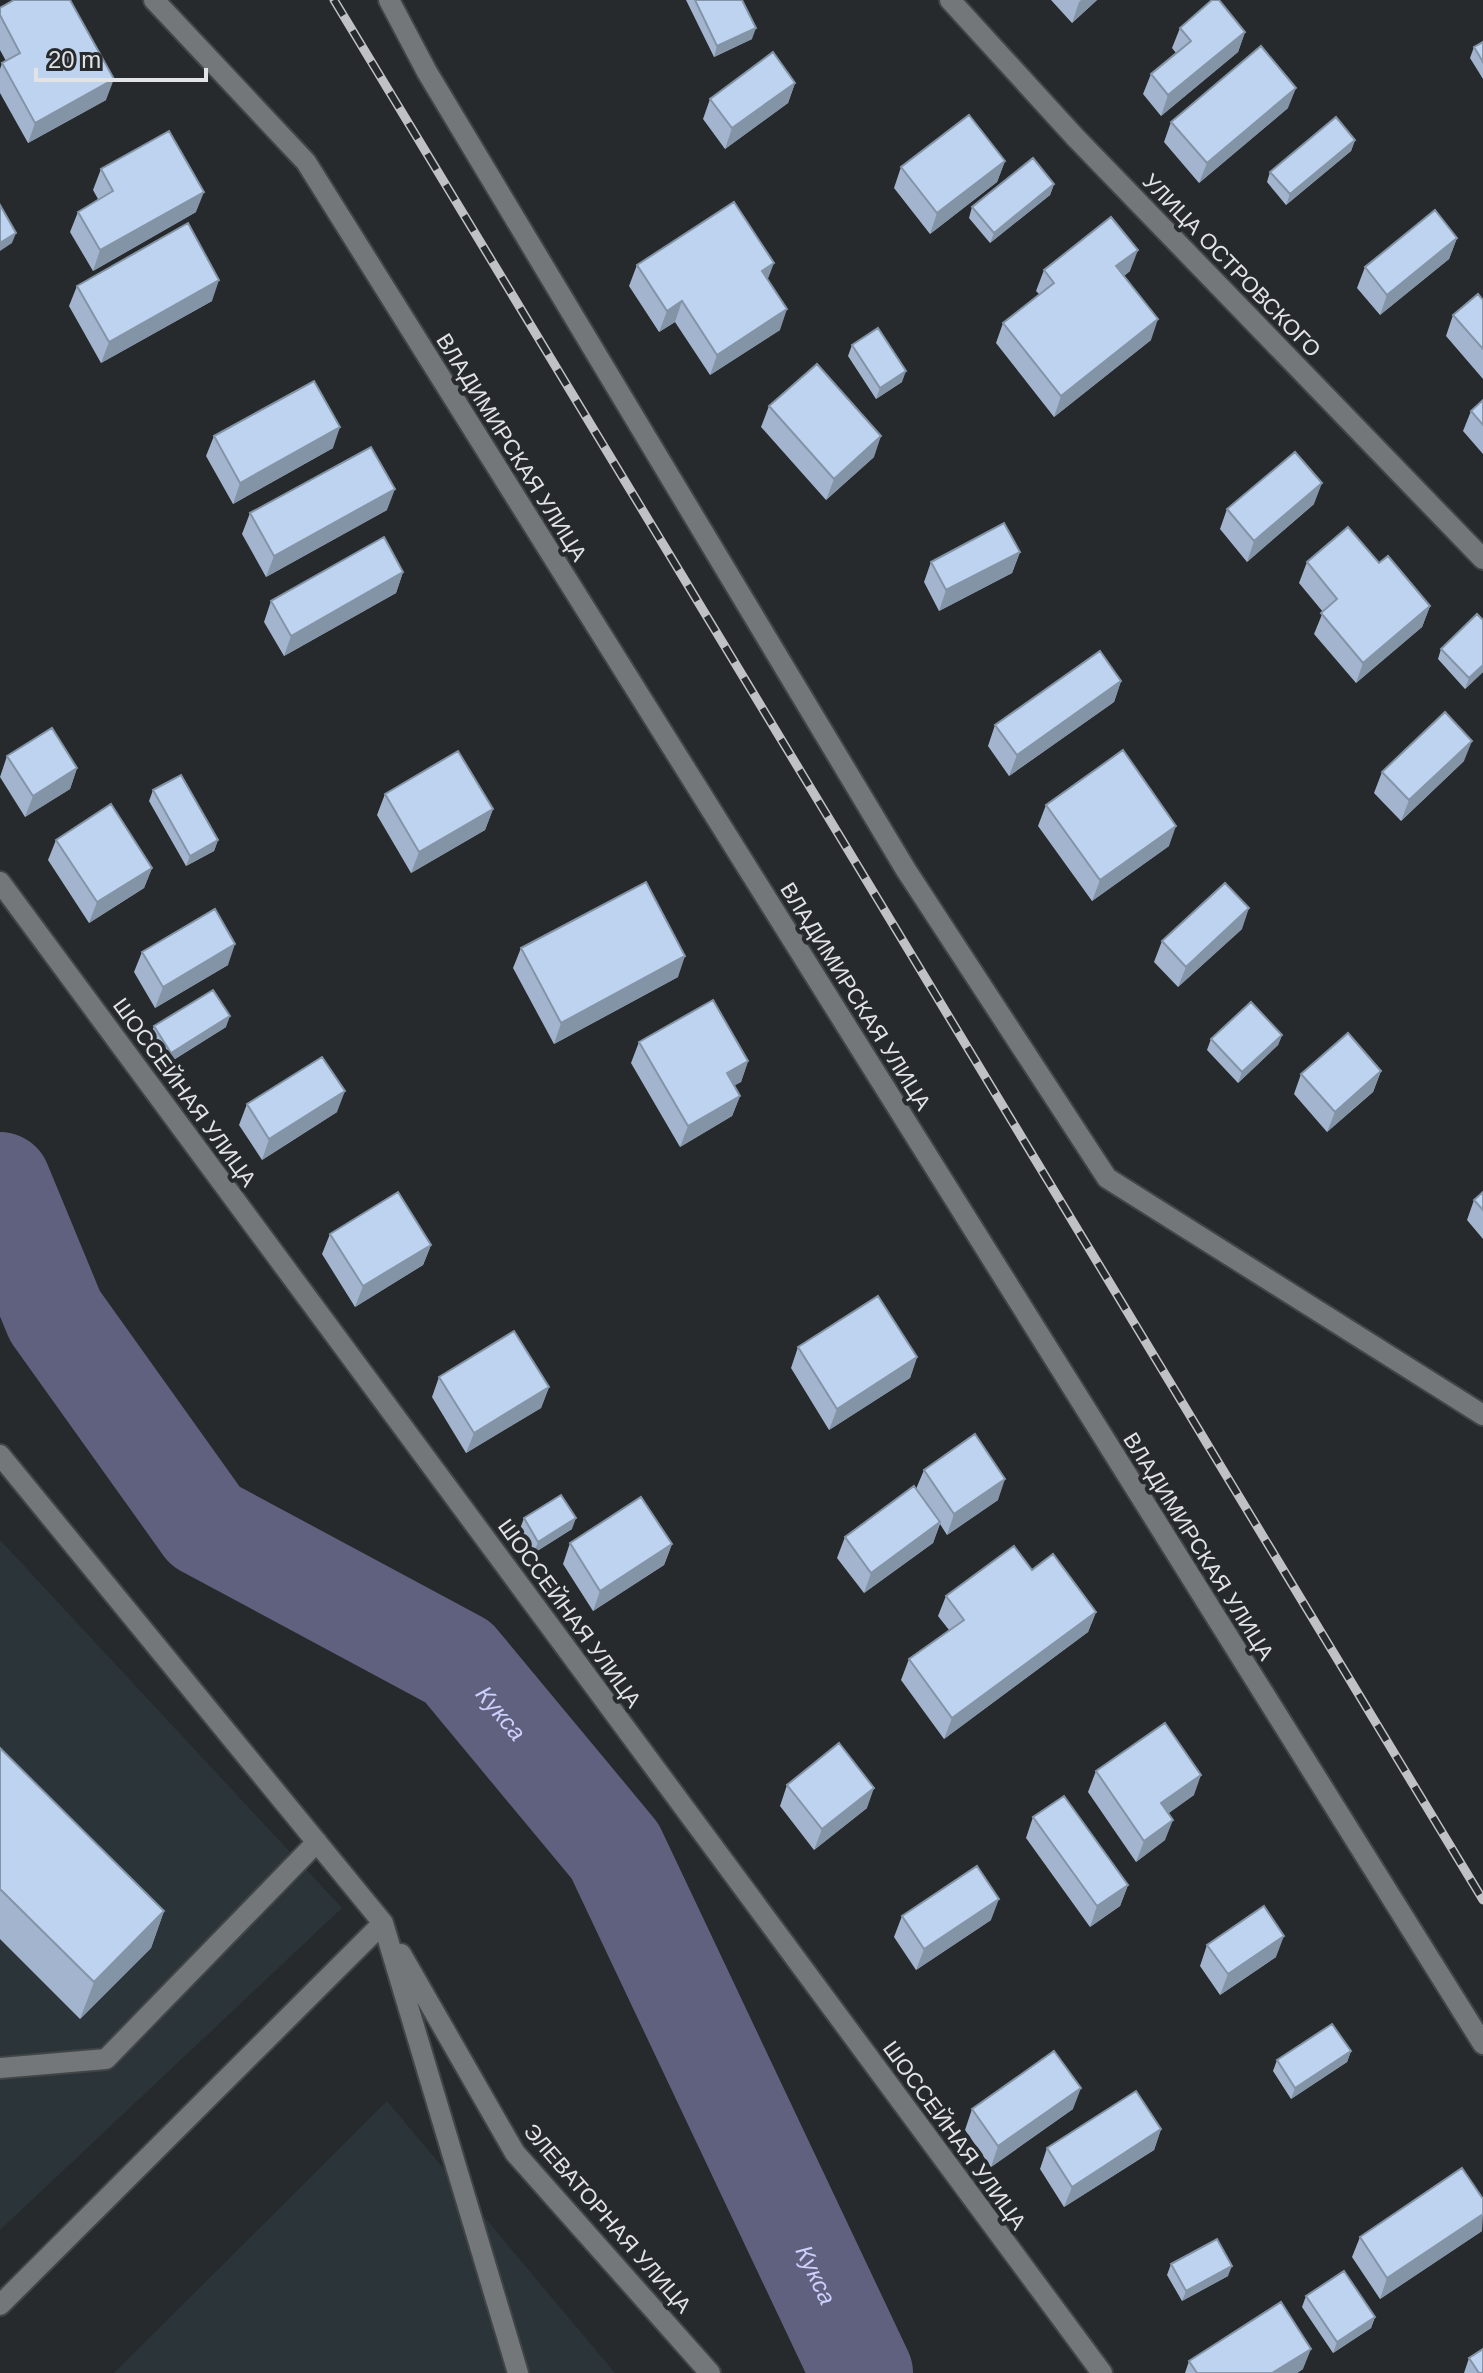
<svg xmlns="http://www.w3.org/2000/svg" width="1483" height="2373" font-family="Arial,sans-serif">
  <rect width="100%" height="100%" fill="#262a2c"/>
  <!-- built -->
  <path fill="#2a3439" d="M 0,1540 L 342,1908 L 0,2230 Z
    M 387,2101 L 615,2373 L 114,2373 Z"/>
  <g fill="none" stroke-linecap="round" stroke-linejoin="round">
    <!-- river -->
    <path stroke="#60617e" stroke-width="102" id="s1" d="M 0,1183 L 55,1316 L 205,1526 L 458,1662 L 615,1851 L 862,2373"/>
    <!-- minor casing -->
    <g stroke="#414546" stroke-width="24">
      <path id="minor" d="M 154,0 L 306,162 L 1483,2044
        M 389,0 L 427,72 L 906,870 L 1107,1178 L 1483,1415
        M 950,0 L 1075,137 L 1483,559
        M 0,882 L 1102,2373
        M 0,1455 L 383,1923 L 518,2373
        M 401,1954 L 515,2153 L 710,2373
        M 0,2068 L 106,2059 L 317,1842
        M 0,2305 L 383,1923"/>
    </g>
    <!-- minor -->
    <use href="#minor" stroke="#737779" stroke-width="20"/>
    <!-- rail casing -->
    <g stroke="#bfc1c2" stroke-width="9">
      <path id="rail" d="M 334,0 L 1483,1900"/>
    </g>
    <!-- rail -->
    <use href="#rail" stroke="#262a2c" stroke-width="6" stroke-dasharray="18" stroke-linecap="butt"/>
  </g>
  <!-- wall -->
  <path fill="#a3b5ce" d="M 686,0 L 742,0 L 752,39 L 714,57 Z
    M 1051,0 L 1097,0 L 1072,23 Z
    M 0,8 L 106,100 L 28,143 L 0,93 L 0,69 L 2,63 L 6,61 L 0,50 Z
    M 1180,28 L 1245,32 L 1238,52 L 1161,116 L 1143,94 L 1151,74 L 1176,53 L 1172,48 Z
    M 1483,42 L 1483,79 L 1470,58 L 1474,47 Z
    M 795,83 L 788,103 L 725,149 L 703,119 L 710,99 Z
    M 1288,108 L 1199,183 L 1164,142 L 1171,122 Z
    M 1355,140 L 1351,151 L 1286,205 L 1267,182 L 1270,172 Z
    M 1005,161 L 997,182 L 930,234 L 894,188 L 901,167 Z
    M 101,169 L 196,212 L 93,271 L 70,232 L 78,212 L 98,199 L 93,190 Z
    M 1054,184 L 1050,195 L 990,243 L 969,218 L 972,207 Z
    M 1457,238 L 1449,259 L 1380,315 L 1357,288 L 1365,267 Z
    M 637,265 L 768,280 L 780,330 L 710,375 L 675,322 L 659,332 L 629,286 Z
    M 1044,270 L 1130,271 L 1124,276 L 1151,340 L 1054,417 L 996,343 L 1003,323 L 1039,294 L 1036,291 Z
    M 77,286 L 212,301 L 101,363 L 69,306 Z
    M 1483,300 L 1483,379 L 1446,336 L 1453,315 Z
    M 852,345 L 902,382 L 876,399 L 848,356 Z
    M 1483,400 L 1483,454 L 1463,431 L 1471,411 Z
    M 769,406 L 874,457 L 826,500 L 761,427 Z
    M 214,436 L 333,448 L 233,504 L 206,456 Z
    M 1314,504 L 1247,562 L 1220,529 L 1227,509 Z
    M 387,510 L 266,577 L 242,534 L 250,513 Z
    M 1020,552 L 1012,573 L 939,611 L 924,582 L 931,562 Z
    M 1307,562 L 1430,606 L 1422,627 L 1356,683 L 1314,634 L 1323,612 L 1299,583 Z
    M 403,572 L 396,593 L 284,656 L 264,622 L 271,601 Z
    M 1441,649 L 1483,672 L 1465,689 L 1438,659 Z
    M 1121,681 L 1114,702 L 1009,776 L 988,746 L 995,725 Z
    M 7,756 L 77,768 L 70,789 L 25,817 L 0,777 Z
    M 1464,761 L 1401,821 L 1374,793 L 1382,772 Z
    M 153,790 L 218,840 L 214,851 L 186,866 L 149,801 Z
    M 385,794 L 493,809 L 485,830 L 411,873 L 377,815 Z
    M 1046,805 L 1169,846 L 1092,901 L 1038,826 Z
    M 56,840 L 152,868 L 144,888 L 89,923 L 48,860 Z
    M 1242,929 L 1178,987 L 1154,962 L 1162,941 Z
    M 521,948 L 678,977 L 554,1044 L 513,968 Z
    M 142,952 L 228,965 L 155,1008 L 134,972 Z
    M 154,1026 L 226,1027 L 167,1064 L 150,1037 Z
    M 1282,1035 L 1278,1045 L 1238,1083 L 1207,1050 L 1211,1039 Z
    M 639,1042 L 748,1061 L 741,1082 L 734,1085 L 740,1096 L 732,1116 L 680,1147 L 631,1063 Z
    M 1381,1071 L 1373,1092 L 1327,1132 L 1294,1094 L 1301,1074 Z
    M 247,1104 L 337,1112 L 262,1160 L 239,1125 Z
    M 1483,1192 L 1483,1239 L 1467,1220 L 1474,1200 Z
    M 330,1234 L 431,1245 L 423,1265 L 355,1307 L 322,1254 Z
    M 798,1347 L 917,1357 L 910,1378 L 829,1430 L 791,1368 Z
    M 439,1377 L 549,1387 L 541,1408 L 466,1453 L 432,1397 Z
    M 924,1470 L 998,1500 L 947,1535 L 940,1524 L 933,1543 L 864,1593 L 837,1558 L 845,1537 L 916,1489 Z
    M 524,1518 L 572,1529 L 534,1553 L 520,1529 Z
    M 570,1543 L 672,1544 L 664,1565 L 593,1611 L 563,1564 Z
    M 1032,1570 L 1096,1612 L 1088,1632 L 944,1739 L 901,1680 L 909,1659 L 949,1630 L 938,1616 L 946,1596 Z
    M 0,1748 L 164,1911 L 151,1948 L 80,2019 L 0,1939 Z
    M 1096,1771 L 1194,1795 L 1168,1813 L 1165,1840 L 1136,1862 L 1088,1792 Z
    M 787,1785 L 867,1808 L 814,1850 L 780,1806 Z
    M 1033,1817 L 1128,1885 L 1120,1906 L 1090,1927 L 1026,1838 Z
    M 902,1916 L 991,1920 L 916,1970 L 894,1937 Z
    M 1207,1945 L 1276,1957 L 1220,1995 L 1200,1966 Z
    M 1351,2051 L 1347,2062 L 1291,2099 L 1273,2071 L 1277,2060 Z
    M 972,2109 L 1073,2109 L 991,2167 L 965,2130 Z
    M 1161,2129 L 1154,2150 L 1064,2207 L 1040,2169 L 1047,2148 Z
    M 1482,2231 L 1380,2299 L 1352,2257 L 1360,2237 Z
    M 1171,2264 L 1228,2276 L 1182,2301 L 1167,2275 Z
    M 1306,2296 L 1375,2317 L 1371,2328 L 1333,2353 L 1302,2307 Z
    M 1469,2358 L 1483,2373 L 1464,2373 Z
    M 1189,2361 L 1303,2369 L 1297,2373 L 1185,2373 Z"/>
  <!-- shaded-wall -->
  <path fill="#8494a7" d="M 1081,0 L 1097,0 L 1072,23 L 1079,2 Z
    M 756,28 L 752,39 L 714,57 L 717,46 Z
    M 1245,32 L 1238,52 L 1161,116 L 1168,95 Z
    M 114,79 L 106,100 L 28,143 L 35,123 Z
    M 795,83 L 788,103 L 725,149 L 732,128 Z
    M 1296,88 L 1288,108 L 1199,183 L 1207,163 Z
    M 1355,140 L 1351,151 L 1286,205 L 1290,194 Z
    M 1005,161 L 997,182 L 930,234 L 937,213 Z
    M 1054,184 L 1050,195 L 990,243 L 994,233 Z
    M 204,192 L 196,212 L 93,271 L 100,250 Z
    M 16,233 L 12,243 L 0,251 L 0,243 Z
    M 1457,238 L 1449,259 L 1380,315 L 1387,295 Z
    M 1138,250 L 1130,271 L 1109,287 L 1116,266 Z
    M 774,263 L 766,284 L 762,271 Z
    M 219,280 L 212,301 L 101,363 L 109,342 Z
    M 682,301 L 675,322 L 659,332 L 667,311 Z
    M 787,309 L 780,330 L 710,375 L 717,355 Z
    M 1158,319 L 1151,340 L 1054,417 L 1061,396 Z
    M 906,371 L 902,382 L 876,399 L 880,388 Z
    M 340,427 L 333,448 L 233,504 L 240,483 Z
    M 881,436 L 874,457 L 826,500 L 834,479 Z
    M 1322,483 L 1314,504 L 1247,562 L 1254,541 Z
    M 395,489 L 387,510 L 266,577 L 274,556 Z
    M 1020,552 L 1012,573 L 939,611 L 946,590 Z
    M 403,572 L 396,593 L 284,656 L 291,636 Z
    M 1430,606 L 1422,627 L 1356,683 L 1363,663 Z
    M 1483,665 L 1483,672 L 1465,689 L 1469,678 Z
    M 1121,681 L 1114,702 L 1009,776 L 1017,755 Z
    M 1472,741 L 1464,761 L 1401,821 L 1409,800 Z
    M 77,768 L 70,789 L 25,817 L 33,796 Z
    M 493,809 L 485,830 L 411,873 L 419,852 Z
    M 1176,826 L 1169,846 L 1092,901 L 1100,880 Z
    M 218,840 L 214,851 L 186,866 L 190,856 Z
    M 152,868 L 144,888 L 89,923 L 97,902 Z
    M 1249,908 L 1242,929 L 1178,987 L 1186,967 Z
    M 235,944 L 228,965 L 155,1008 L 163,987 Z
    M 685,956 L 678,977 L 554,1044 L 561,1023 Z
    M 230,1016 L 226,1027 L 167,1064 L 171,1053 Z
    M 1282,1035 L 1278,1045 L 1238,1083 L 1242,1072 Z
    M 748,1061 L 741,1082 L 720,1094 L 727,1073 Z
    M 1381,1071 L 1373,1092 L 1327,1132 L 1335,1112 Z
    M 345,1091 L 337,1112 L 262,1160 L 269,1139 Z
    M 740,1096 L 732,1116 L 680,1147 L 688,1126 Z
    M 431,1245 L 423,1265 L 355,1307 L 363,1286 Z
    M 917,1357 L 910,1378 L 829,1430 L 837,1409 Z
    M 549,1387 L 541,1408 L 466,1453 L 474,1433 Z
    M 1005,1479 L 998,1500 L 947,1535 L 954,1514 Z
    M 576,1518 L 572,1529 L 534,1553 L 538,1542 Z
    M 940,1522 L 933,1543 L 864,1593 L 871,1573 Z
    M 672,1544 L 664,1565 L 593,1611 L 600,1591 Z
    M 1096,1612 L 1088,1632 L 944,1739 L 952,1718 Z
    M 1201,1775 L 1194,1795 L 1154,1824 L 1161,1803 Z
    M 874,1788 L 867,1808 L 814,1850 L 822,1829 Z
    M 1173,1820 L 1165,1840 L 1136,1862 L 1144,1841 Z
    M 1128,1885 L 1120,1906 L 1090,1927 L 1097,1906 Z
    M 999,1899 L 991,1920 L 916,1970 L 924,1949 Z
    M 164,1911 L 151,1948 L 80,2019 L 94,1982 Z
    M 1284,1936 L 1276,1957 L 1220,1995 L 1228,1974 Z
    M 1351,2051 L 1347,2062 L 1291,2099 L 1295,2088 Z
    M 1081,2088 L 1073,2109 L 991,2167 L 998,2146 Z
    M 1161,2129 L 1154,2150 L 1064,2207 L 1072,2187 Z
    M 1483,2214 L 1482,2231 L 1380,2299 L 1387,2278 Z
    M 1232,2266 L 1228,2276 L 1182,2301 L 1186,2291 Z
    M 1375,2317 L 1371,2328 L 1333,2353 L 1337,2342 Z
    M 1311,2349 L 1303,2369 L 1297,2373 L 1272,2373 Z"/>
  <!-- building -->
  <path fill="#bdd3ef" stroke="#8494a7" stroke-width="2" d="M 14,0 L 70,0 L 114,79 L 35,123 L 2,63 L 20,53 L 0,15 L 0,8 Z
    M 695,0 L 742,0 L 756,28 L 717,46 Z
    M 1212,0 L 1219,0 L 1245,32 L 1168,95 L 1151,74 L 1191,41 L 1180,28 Z
    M 1483,42 L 1483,62 L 1474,47 Z
    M 1261,46 L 1296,88 L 1207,163 L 1171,122 Z
    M 773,52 L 795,83 L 732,128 L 710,99 Z
    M 969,115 L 1005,161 L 937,213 L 901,167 Z
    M 1336,117 L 1355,140 L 1290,194 L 1270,172 Z
    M 169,131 L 204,192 L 100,250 L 78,212 L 113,191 L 101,169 Z
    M 1033,158 L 1054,184 L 994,233 L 972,207 Z
    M 734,202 L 774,263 L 762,271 L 787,309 L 717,355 L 682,301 L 667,311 L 637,265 Z
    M 0,205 L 16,233 L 0,243 Z
    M 1435,210 L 1457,238 L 1387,295 L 1365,267 Z
    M 1111,217 L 1138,250 L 1116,266 L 1158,319 L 1061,396 L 1003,323 L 1054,283 L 1044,270 Z
    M 188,223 L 219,280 L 109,342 L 77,286 Z
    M 1478,294 L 1483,300 L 1483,349 L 1453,315 Z
    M 878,328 L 906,371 L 880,388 L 852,345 Z
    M 817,364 L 881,436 L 834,479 L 769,406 Z
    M 314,381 L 340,427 L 240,483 L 214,436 Z
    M 1483,400 L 1483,425 L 1471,411 Z
    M 371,447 L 395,489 L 274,556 L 250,513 Z
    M 1295,452 L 1322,483 L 1254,541 L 1227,509 Z
    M 1004,523 L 1020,552 L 946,590 L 931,562 Z
    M 1348,527 L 1379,563 L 1388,556 L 1430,606 L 1363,663 L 1321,613 L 1337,599 L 1307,562 Z
    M 384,537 L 403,572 L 291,636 L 271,601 Z
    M 1477,614 L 1483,620 L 1483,665 L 1469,678 L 1441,649 Z
    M 1100,651 L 1121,681 L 1017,755 L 995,725 Z
    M 1445,712 L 1472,741 L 1409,800 L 1382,772 Z
    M 52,728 L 77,768 L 33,796 L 7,756 Z
    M 1123,750 L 1176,826 L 1100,880 L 1046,805 Z
    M 458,751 L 493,809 L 419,852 L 385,794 Z
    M 181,775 L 218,840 L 190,856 L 153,790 Z
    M 111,804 L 152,868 L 97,902 L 56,840 Z
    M 646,882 L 685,956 L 561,1023 L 521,948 Z
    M 1225,883 L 1249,908 L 1186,967 L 1162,941 Z
    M 215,909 L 235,944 L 163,987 L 142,952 Z
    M 213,990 L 230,1016 L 171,1053 L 154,1026 Z
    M 713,1000 L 748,1061 L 727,1073 L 740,1096 L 688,1126 L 639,1042 Z
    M 1251,1002 L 1282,1035 L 1242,1072 L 1211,1039 Z
    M 1348,1033 L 1381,1071 L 1335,1112 L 1301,1074 Z
    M 322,1057 L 345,1091 L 269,1139 L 247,1104 Z
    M 398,1192 L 431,1245 L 363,1286 L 330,1234 Z
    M 1483,1192 L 1483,1210 L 1474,1200 Z
    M 878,1296 L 917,1357 L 837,1409 L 798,1347 Z
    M 514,1331 L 549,1387 L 474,1433 L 439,1377 Z
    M 975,1434 L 1005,1479 L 954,1514 L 924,1470 Z
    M 914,1486 L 940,1522 L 871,1573 L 845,1537 Z
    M 561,1495 L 576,1518 L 538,1542 L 524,1518 Z
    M 641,1497 L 672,1544 L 600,1591 L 570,1543 Z
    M 1014,1546 L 1032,1570 L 1053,1554 L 1096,1612 L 952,1718 L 909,1659 L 964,1620 L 946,1596 Z
    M 1165,1723 L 1201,1775 L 1161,1803 L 1173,1820 L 1144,1841 L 1096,1771 Z
    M 839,1743 L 874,1788 L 822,1829 L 787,1785 Z
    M 0,1748 L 164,1911 L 94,1982 L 0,1889 Z
    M 1064,1796 L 1128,1885 L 1097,1906 L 1033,1817 Z
    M 977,1866 L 999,1899 L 924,1949 L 902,1916 Z
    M 1264,1906 L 1284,1936 L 1228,1974 L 1207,1945 Z
    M 1332,2024 L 1351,2051 L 1295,2088 L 1277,2060 Z
    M 1054,2051 L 1081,2088 L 998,2146 L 972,2109 Z
    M 1136,2091 L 1161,2129 L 1072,2187 L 1047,2148 Z
    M 1462,2168 L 1483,2199 L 1483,2214 L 1387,2278 L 1360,2237 Z
    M 1217,2239 L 1232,2266 L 1186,2291 L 1171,2264 Z
    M 1344,2271 L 1375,2317 L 1337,2342 L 1306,2296 Z
    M 1281,2302 L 1311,2349 L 1272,2373 L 1197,2373 L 1189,2361 Z
    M 1483,2349 L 1483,2373 L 1479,2373 L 1469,2358 Z"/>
  <g text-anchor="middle" stroke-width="8" stroke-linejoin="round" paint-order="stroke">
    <!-- street labels -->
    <g font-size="22" fill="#e1e3e4" stroke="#262a2c">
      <text transform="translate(1232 265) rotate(46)" y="8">УЛИЦА ОСТРОВСКОГО</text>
      <text transform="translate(512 447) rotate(58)" y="8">ВЛАДИМИРСКАЯ УЛИЦА</text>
      <text transform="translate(856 996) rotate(58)" y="8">ВЛАДИМИРСКАЯ УЛИЦА</text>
      <text transform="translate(185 1092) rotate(54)" y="8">ШОССЕЙНАЯ УЛИЦА</text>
      <text transform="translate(1199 1546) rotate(58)" y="8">ВЛАДИМИРСКАЯ УЛИЦА</text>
      <text transform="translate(570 1613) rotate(54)" y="8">ШОССЕЙНАЯ УЛИЦА</text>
      <text transform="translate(955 2135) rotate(54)" y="8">ШОССЕЙНАЯ УЛИЦА</text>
      <text transform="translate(608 2218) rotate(49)" y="8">ЭЛЕВАТОРНАЯ УЛИЦА</text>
    </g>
    <!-- water labels -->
    <g font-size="24" font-style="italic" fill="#cecffc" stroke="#262a2c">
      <text dy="8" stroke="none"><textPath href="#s1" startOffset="756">Кукса</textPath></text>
      <text dy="8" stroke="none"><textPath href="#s1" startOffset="1404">Кукса</textPath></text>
    </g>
  </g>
  <!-- scale -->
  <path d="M36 68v12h170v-12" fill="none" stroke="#e1e3e4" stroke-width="4"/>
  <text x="48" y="68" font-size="24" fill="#e1e3e4" stroke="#262a2c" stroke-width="6" paint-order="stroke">20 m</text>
</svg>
